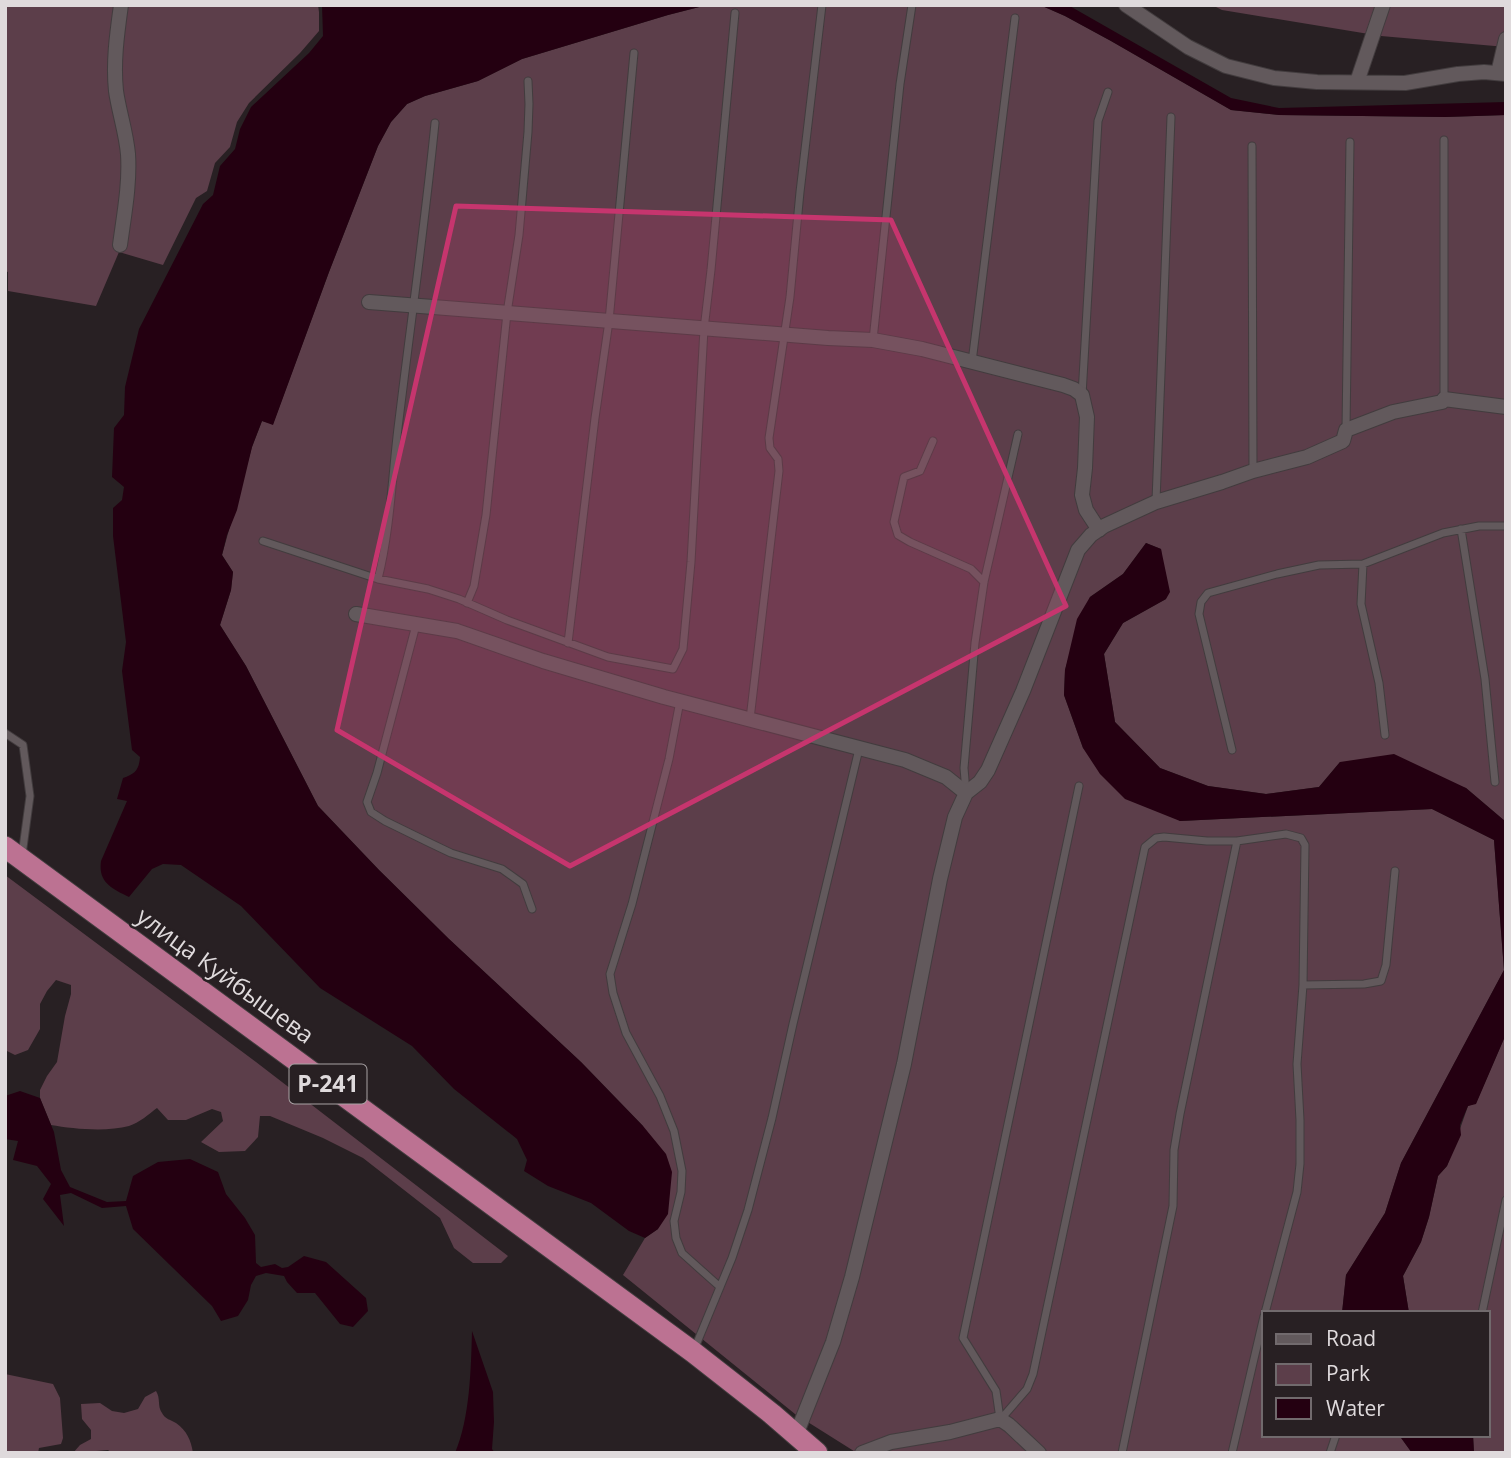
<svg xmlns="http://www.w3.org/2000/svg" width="1511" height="1458" font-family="'Open Sans',sans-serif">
  <rect width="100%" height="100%" fill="#282023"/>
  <!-- green -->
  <path fill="#5c3e4a" d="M 5,5 L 318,5 L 319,12 L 319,31 L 300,53 L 249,103 L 237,122 L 230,147 L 215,163 L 207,191 L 196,198 L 163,265 L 119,252 L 96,306 L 8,291 L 8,272 L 5,271 Z
    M 707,5 L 1040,5 L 1065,16 L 1111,41 L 1231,110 L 1279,115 L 1445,117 L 1506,115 L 1506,822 L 1466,788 L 1340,762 L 1319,787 L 1266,794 L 1208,786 L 1160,768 L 1115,722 L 1104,654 L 1123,623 L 1166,599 L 1161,549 L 1146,543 L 1123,574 L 1090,597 L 1072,646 L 1065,670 L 1064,695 L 1083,748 L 1180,821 L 1432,809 L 1494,840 L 1504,970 L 1401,1163 L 1385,1213 L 1346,1275 L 1342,1313 L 1264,1313 L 1264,1435 L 1399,1435 L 1412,1453 L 857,1453 L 795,1414 L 623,1275 L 645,1238 L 658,1229 L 643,1126 L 581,1062 L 449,939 L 379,870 L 318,806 L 246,666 L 220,625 L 231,590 L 233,572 L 222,555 L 252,447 L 262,421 L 273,424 L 329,272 L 378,146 L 391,122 L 407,104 L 425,96 L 478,81 L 522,59 L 668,15 Z
    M 1212,5 L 1506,5 L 1506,47 L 1381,36 L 1222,10 Z
    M 5,875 L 256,1062 L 508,1256 L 501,1263 L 473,1263 L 454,1248 L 440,1218 L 363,1158 L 323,1138 L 270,1116 L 260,1116 L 258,1137 L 245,1151 L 219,1152 L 201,1142 L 223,1121 L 221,1112 L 212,1109 L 186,1120 L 168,1120 L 157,1108 C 149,1114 139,1123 129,1126 C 107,1132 73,1129 51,1125 L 40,1098 L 40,1090 L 47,1076 L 57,1062 L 65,1016 L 71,994 L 71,985 L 56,980 L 47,991 L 40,1004 L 40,1029 L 28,1050 L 15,1055 L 5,1050 Z
    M 1506,1034 L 1506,1453 L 1474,1453 L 1473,1435 L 1488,1435 L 1488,1313 L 1409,1313 L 1403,1276 L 1421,1242 L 1429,1217 L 1438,1176 L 1447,1166 L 1468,1106 L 1476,1103 Z
    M 5,1374 L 53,1384 L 60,1398 L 63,1438 L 61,1444 L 39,1448 L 38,1453 L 5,1453 Z
    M 156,1391 C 161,1399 157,1406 162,1413 C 165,1419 171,1420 176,1423 C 187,1431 191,1440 193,1453 L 112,1453 L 108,1450 L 73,1453 L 80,1445 L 91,1439 L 91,1430 L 82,1419 L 81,1404 L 100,1403 L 112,1411 L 124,1413 L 138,1409 L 145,1397 Z"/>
  <!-- water -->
  <path fill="#240011" d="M 322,5 L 707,5 L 668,15 L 522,59 L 478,81 L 425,96 L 407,104 L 391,122 L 378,146 L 329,272 L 273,425 L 262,421 L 252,447 L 237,510 L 227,535 L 222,555 L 233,572 L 231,590 L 220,625 L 246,666 L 318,806 L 379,870 L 449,939 L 581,1062 L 643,1126 L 666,1154 L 672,1172 L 668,1214 L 658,1229 L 645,1238 L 629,1231 L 591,1203 L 548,1186 L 524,1171 L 527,1160 L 517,1139 L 454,1089 L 412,1046 L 320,988 L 241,906 L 181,865 L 163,864 L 152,869 L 129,897 C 111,888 98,882 101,861 L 127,801 L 117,799 L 123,778 C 135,774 139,770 140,757 L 132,750 L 122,671 L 126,642 L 113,536 L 113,508 L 122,500 L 124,487 L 112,477 L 114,428 L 124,415 L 125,387 L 139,329 L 203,204 L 213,195 L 220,166 L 235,149 L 240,129 L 251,107 L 309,53 L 323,36 Z
    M 1040,5 L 1068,5 L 1231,98 L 1279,108 L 1506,102 L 1506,115 L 1445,117 L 1279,115 L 1231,110 L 1111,41 L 1065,16 Z
    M 1146,543 L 1161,549 L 1170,592 L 1166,599 L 1123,623 L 1104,654 L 1115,722 L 1160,768 L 1208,786 L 1266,794 L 1319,787 L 1340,762 L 1394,754 L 1466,788 L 1506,822 L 1506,1034 L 1476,1104 L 1468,1106 L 1460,1125 L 1461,1135 L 1447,1166 L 1438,1176 L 1429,1217 L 1421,1242 L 1403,1276 L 1409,1313 L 1342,1313 L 1346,1275 L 1385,1213 L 1401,1163 L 1504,970 L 1494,840 L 1432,809 L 1180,821 L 1125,799 L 1100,774 L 1083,748 L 1064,695 L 1065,670 L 1077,619 L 1090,597 L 1123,574 Z
    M 20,1091 L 40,1098 L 54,1132 L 61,1170 L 70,1187 L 107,1202 L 126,1201 L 133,1176 L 158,1162 L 190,1159 L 218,1172 L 226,1194 L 245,1218 L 255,1235 L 256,1263 L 261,1267 L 275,1264 L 282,1268 L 288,1267 L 304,1256 L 326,1262 L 366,1298 L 368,1311 L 353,1327 L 340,1324 L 315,1293 L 297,1293 L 287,1282 L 284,1276 L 266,1273 L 256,1276 L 251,1285 L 248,1300 L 238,1316 L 221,1321 L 212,1306 L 133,1229 L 126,1206 L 102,1208 L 71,1193 L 60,1195 L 64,1226 L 43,1199 L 51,1184 L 37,1166 L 13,1160 L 18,1141 L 5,1139 L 5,1096 Z
    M 472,1331 L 493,1392 L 494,1422 L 492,1449 L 495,1453 L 455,1453 C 470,1418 471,1369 472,1331 Z
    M 1399,1435 L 1473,1435 L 1474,1453 L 1412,1453 Z"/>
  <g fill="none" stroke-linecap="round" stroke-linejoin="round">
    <!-- service casing -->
    <g stroke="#423c3e" stroke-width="9">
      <path id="service" d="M 1444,140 L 1444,399
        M 1252,146 L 1253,470
        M 873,340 L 900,84 L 912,5
        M 972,362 L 1015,18
        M 1082,395 L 1098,121 L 1108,92
        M 1346,429 L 1350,142
        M 933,441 L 920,471 L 904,477 L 894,522 L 898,535 L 910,542 L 971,569 L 984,582
        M 1156,501 L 1171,117
        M 1461,529 L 1485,679 L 1495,782
        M 263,541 L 378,579 L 428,589 L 459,599 L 507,620 L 608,657 L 673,669 L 683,649 L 691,562 L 704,329 L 711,270 L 735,13
        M 1363,564 L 1361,604 L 1379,683 L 1385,735
        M 378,579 C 391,527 392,473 399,420 C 411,321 425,223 435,123
        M 467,603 L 474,586 L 486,515 L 507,313 L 519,235 L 528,132 L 529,104 L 528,81
        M 416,625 L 377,773 L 367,802 L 371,812 L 385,821 L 430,843 L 451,853 L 502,869 L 523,884 L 532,909
        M 568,643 L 595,418 L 609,321 L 634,53
        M 680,701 L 669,759 L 632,904 L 610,974 L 613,993 L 626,1033 L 660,1096 L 674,1131 L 682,1171 L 681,1192 L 674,1221 L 676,1238 L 682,1253 L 720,1287
        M 750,719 L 779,471 L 778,459 L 770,448 L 769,438 L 790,297 L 800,192 L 822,5
        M 5,733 L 23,745 L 30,796 L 22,855
        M 1232,750 L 1199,614 L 1201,602 L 1208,593 L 1277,574 L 1319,565 L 1363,564 L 1443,533 L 1479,526 L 1506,526
        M 966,792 L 964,768 L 975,643 L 984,582 L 1018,434
        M 1303,985 L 1364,984 L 1381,981 L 1386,965 L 1395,871
        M 1482,1313 L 1506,1200
        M 694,1350 L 732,1258 L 748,1210 L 772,1118 L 793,1024 L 859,749
        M 1000,1419 L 996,1391 L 963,1338 L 1079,786
        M 1001,1419 L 1027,1389 L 1033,1374 L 1145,847 L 1156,838 L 1164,837 L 1207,841 L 1237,841 L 1286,834 L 1301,838 L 1305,845 L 1303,985 L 1297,1064 L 1300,1120 L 1300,1164 L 1297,1192 L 1265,1313
        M 1122,1453 L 1173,1206 L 1174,1150 L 1180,1114 L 1237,841
        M 1232,1453 L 1264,1316
        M 1330,1453 L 1336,1435"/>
    </g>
    <!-- minor casing -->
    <g stroke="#423c3e" stroke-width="16">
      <path id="minor" d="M 1126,5 L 1188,47 L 1226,66 L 1274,78 L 1317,82 L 1405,83 L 1458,74 L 1484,72 L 1506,74
        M 1498,73 L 1506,39
        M 1357,82 L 1383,5
        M 120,245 C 124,215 130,184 128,154 C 126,132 119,112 116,91 C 113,62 117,34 121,5
        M 369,302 L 828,338 L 873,340 L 922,349 L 1063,385 L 1074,389 L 1082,395 L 1087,417 L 1085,468 L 1082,495 L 1086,510 L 1099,530
        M 356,614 L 457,631 L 543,661 L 664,697 L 905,760 L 946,777 L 966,793
        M 796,1435 L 833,1342 L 852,1277 L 904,1064 L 940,879 L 955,817 L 966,793 L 980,782 L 988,770 L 1023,691 L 1078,550 L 1091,535 L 1104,526 L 1156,502 L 1222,482 L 1253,471 L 1307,457 L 1343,441 L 1346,430 L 1393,412 L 1442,402 L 1444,399 L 1506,407
        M 862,1453 L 891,1442 L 950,1432 L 1000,1419 L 1009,1425 L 1039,1453"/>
    </g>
    <!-- trunk casing -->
    <g stroke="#423c3e" stroke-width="23">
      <path id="trunk" d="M 5,847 L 693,1352 L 772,1414 L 817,1453"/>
    </g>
    <!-- service -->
    <use href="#service" stroke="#62595c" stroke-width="7"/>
    <!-- minor -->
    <use href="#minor" stroke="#62595c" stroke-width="14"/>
    <!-- trunk -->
    <use href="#trunk" stroke="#bc7292" stroke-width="21"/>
  </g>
  <!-- marked area -->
  <path fill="#c6356e" fill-opacity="0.2" stroke="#c6356e" stroke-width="5" stroke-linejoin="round" d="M 456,206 L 891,220 L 1066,606 L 570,866 L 337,730 Z"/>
  <g text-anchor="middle" stroke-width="5" stroke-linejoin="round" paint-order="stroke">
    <!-- shield labels -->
    <rect fill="#282023" stroke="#a8a2a4" stroke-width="2" x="289.5" y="1064.5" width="77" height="39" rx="5"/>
    <g font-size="23" font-weight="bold" fill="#dfdadc">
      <text x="328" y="1092">Р-241</text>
    </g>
    <!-- street labels -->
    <g font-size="24" fill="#dfdadc" stroke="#282023">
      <text transform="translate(225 976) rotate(36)" y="8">улица Куйбышева</text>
    </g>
  </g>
  <!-- border -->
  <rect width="1511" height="1458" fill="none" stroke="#dfdadc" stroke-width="14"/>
  <!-- legend -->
  <rect x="1262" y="1311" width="228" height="126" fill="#282023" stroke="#716a6d" stroke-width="2"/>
  <rect x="1276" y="1334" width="35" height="10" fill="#62595c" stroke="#716a6d" stroke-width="2"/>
  <text x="1326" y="1346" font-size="21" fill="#dfdadc">Road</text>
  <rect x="1276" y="1364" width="35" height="21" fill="#5c3e4a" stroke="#716a6d" stroke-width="2"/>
  <text x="1326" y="1381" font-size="21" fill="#dfdadc">Park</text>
  <rect x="1276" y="1398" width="35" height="21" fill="#240011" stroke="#716a6d" stroke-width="2"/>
  <text x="1326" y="1416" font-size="21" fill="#dfdadc">Water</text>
</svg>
